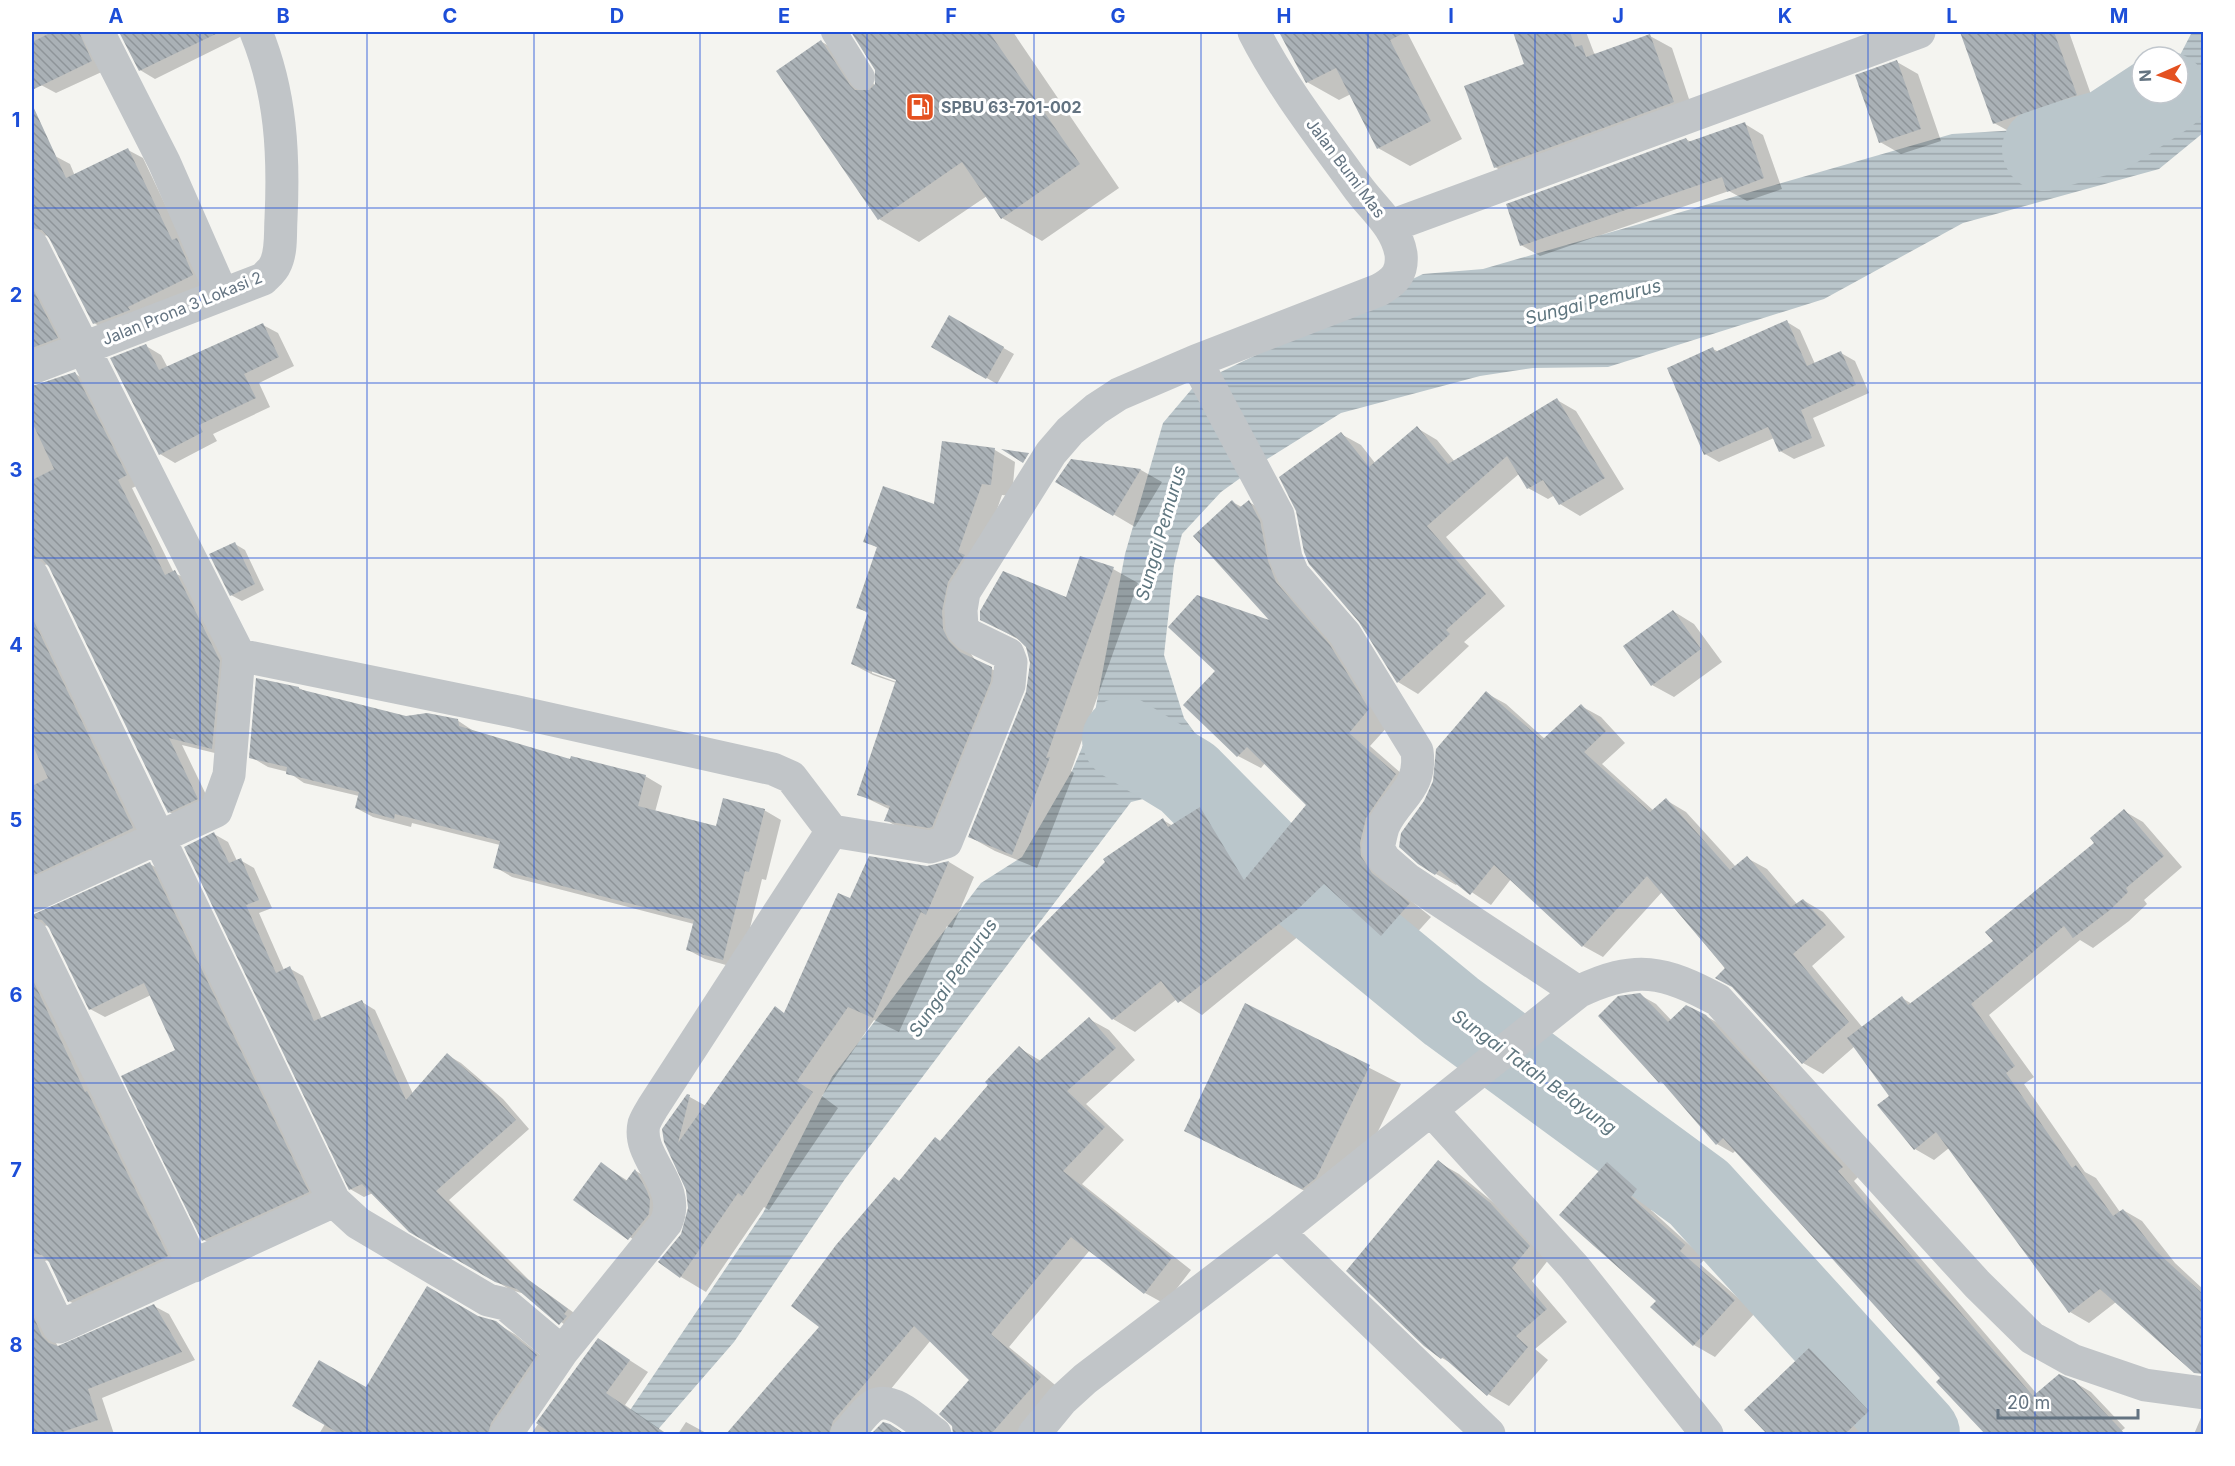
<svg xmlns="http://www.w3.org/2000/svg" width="2235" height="1466" font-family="Inter,sans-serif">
  <defs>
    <pattern id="water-rules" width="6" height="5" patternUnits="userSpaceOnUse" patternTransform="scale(1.5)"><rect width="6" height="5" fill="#bac6cb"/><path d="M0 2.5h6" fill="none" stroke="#9ba5aa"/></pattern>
    <pattern id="building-back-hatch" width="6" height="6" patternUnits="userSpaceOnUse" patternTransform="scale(1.5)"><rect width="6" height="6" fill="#aab1b6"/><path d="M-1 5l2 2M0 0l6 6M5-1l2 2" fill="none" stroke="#8e9499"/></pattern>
  </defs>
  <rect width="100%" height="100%" fill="#f4f4f0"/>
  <!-- water -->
  <path fill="url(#water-rules)" d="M 2192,32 L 2203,32 L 2203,133 L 2159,169 L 1963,223 L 1824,299 L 1608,367 L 1533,368 L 1480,376 L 1341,413 L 1264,461 L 1221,492 L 1182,534 L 1174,565 L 1164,655 L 1184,718 L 1228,778 L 1131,802 L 845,1179 L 734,1342 L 654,1434 L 614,1434 L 763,1213 L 832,1077 L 981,883 L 1022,857 L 1072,771 L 1093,722 L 1125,554 L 1163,423 L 1196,384 L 1423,274 L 1483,269 L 1952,134 L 2101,125 L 2153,103 L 2158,93 L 2178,93 L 2178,59 Z"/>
  <!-- shadow -->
  <path fill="#0003" fill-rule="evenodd" d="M 32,32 L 97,32 L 106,70 L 56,93 L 41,85 L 32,64 Z
    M 120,32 L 240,32 L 242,36 L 155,79 L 140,70 Z
    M 853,32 L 1013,32 L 1119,188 L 1042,241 L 1002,218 L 987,196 L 919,242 L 879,219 L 822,42 L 862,65 L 875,86 L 876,69 Z
    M 1281,32 L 1407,32 L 1462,139 L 1410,166 L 1378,148 L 1351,94 L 1339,100 L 1307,82 Z
    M 1514,32 L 1586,32 L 1594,53 L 1597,55 L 1650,36 L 1672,48 L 1694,114 L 1516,180 L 1495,167 L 1526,65 Z
    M 1966,32 L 2069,32 L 2095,106 L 2014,134 L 1994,123 L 1962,33 Z
    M 1897,62 L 1918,74 L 1941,141 L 1901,154 L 1880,142 Z
    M 1745,124 L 1763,135 L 1782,189 L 1747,201 L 1729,191 L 1540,256 L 1521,245 L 1686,139 L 1691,142 Z
    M 128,150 L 143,158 L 184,244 L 207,283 L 109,332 L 94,323 L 49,235 L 38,237 L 32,244 L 32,167 L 55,156 L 70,164 L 75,176 Z
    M 32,267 L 71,346 L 32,366 Z
    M 950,317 L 1014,354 L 997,384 L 933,346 Z
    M 1787,322 L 1800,330 L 1815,364 L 1841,353 L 1855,361 L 1869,393 L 1813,418 L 1825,446 L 1794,459 L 1780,451 L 1774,438 L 1719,462 L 1705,454 L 1713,349 L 1719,352 Z
    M 263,325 L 278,333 L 294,366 L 259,383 L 270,407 L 213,434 L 217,441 L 175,463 L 160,454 L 146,346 L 161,355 L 168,368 Z
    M 74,373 L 89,382 L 141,484 L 132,488 L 174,573 L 190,580 L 234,670 L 227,756 L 182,745 L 212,807 L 184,820 L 169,812 L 49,564 L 40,566 L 32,573 L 32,388 Z
    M 1557,400 L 1576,411 L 1624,489 L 1580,516 L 1560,504 L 1555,495 L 1548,499 L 1528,488 L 1520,473 L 1446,537 L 1505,606 L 1464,642 L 1469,646 L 1418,694 L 1398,682 L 1360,621 L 1341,434 L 1361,445 L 1375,463 L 1417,428 L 1437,440 L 1455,462 Z
    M 944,443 L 995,450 L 1015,462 L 1012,496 L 1002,495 L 978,564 L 964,643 L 975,660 L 1012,680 L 953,838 L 906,832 L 886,820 L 891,810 L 858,794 L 896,683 L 873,675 L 852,664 L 869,614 L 858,607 L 878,548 L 865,541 L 935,506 ZM 872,670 L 903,681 L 902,684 L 872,673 Z
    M 1071,460 L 1141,470 L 1162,482 L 1135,527 L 1057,481 Z
    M 1232,502 L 1242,507 L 1249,502 L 1271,515 L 1391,723 L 1370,746 L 1418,788 L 1390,829 L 1394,887 L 1431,917 L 1404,947 L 1382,935 L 1343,900 L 1202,1015 L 1177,999 L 1135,1032 L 1113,1019 L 1163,820 L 1173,826 L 1200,809 L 1222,822 L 1252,872 L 1308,805 L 1265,763 L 1261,768 L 1238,756 L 1274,623 Z
    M 235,544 L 245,550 L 264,590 L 242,601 L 231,595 Z
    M 1113,569 L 1138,583 L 1071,771 L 1074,773 L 1037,868 L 995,851 L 970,837 L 1028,692 L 1031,664 L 1027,647 L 1021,641 L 982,619 L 1067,599 Z
    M 32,597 L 147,837 L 32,894 Z
    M 1673,611 L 1694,624 L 1722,662 L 1674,697 L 1652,685 Z
    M 299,688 L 308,693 L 405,717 L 457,720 L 475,732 L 571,761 L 645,776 L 662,786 L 655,812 L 717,828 L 764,810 L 781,820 L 766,880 L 762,879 L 740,969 L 705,959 L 688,950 L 694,924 L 512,877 L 495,867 L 500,845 L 412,823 L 411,827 L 373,817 L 356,808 L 359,796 L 304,783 L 288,772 L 268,767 L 251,757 Z
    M 1486,693 L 1506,704 L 1545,739 L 1581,706 L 1601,717 L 1625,743 L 1602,764 L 1654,811 L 1666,800 L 1686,812 L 1736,867 L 1747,858 L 1767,869 L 1797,904 L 1803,900 L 1823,912 L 1845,937 L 1812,966 L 1863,1028 L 1902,998 L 1912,1004 L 1995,941 L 2096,843 L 2124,811 L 2143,822 L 2182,867 L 2144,900 L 2147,904 L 2129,921 L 2093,948 L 2080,940 L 1989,1015 L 2034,1077 L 2024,1084 L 2085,1172 L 2096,1178 L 2120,1212 L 2123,1210 L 2142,1221 L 2175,1263 L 2204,1290 L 2204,1345 L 2116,1302 L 2089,1323 L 2070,1312 L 1949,1148 L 1934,1160 L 1915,1149 L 1891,1096 L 1855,1046 L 1823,1074 L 1803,1063 L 1662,892 L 1603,957 L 1583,946 L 1511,879 L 1491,905 L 1458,883 L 1456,885 L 1436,874 L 1431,791 Z
    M 214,834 L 228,842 L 237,861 L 240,860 L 254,868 L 272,908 L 259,913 L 284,970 L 289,968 L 303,976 L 322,1019 L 362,1002 L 375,1010 L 413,1094 L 447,1055 L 461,1063 L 503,1099 L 529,1129 L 449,1200 L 529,1280 L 581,1318 L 574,1332 L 525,1294 L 511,1290 L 410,1230 L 373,1193 L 364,1197 L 350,1189 Z
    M 949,862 L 974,877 L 952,928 L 947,926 L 899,1032 L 874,1020 L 822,1096 L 838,1108 L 769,1210 L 764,1207 L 706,1292 L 681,1277 L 660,1262 L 682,1235 L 690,1208 L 688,1190 L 666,1142 L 688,1096 L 706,1106 L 785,1014 L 851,900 L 927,867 Z
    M 150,864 L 165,873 L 323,1200 L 219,1248 L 204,1240 L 177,1051 L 151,995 L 105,1017 L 90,1009 L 49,925 L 40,927 L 32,933 L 32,916 L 40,915 Z
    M 32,958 L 182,1265 L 84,1310 L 69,1301 L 49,1260 L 40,1262 L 32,1269 Z
    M 1640,995 L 1656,1004 L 1672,1021 L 1706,1016 L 1723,1026 L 1858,1177 L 1854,1181 L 2037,1394 L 2074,1382 L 2091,1392 L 2125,1428 L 2120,1432 L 2123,1434 L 1987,1434 L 1938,1382 L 1942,1378 L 1736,1150 L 1733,1153 L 1717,1144 L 1668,1086 L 1660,1082 Z
    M 1246,1005 L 1401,1084 L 1347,1195 L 1334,1206 L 1186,1130 Z
    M 1089,1019 L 1109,1030 L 1135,1060 L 1086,1104 L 1124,1140 L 1082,1184 L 1191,1270 L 1165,1304 L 1145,1293 L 1090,1250 L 1009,1347 L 1060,1389 L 1021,1434 L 955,1434 L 954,1427 L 971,1380 L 931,1340 L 854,1434 L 729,1434 L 821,1327 L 895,1178 L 900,1182 L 941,1142 L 1019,1048 L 1041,1061 Z
    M 1438,1162 L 1459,1174 L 1511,1217 L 1549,1259 L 1532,1281 L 1567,1322 L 1535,1349 L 1548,1360 L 1509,1406 L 1488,1394 L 1456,1366 L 1442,1358 Z
    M 601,1164 L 628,1181 L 636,1171 L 656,1183 L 650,1251 L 575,1199 Z
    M 1608,1164 L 1629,1176 L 1658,1202 L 1651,1210 L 1705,1259 L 1700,1264 L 1755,1313 L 1715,1357 L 1694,1345 L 1658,1300 Z
    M 32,1293 L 58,1347 L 154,1306 L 169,1314 L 195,1360 L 102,1398 L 114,1434 L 32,1434 Z
    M 479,1318 L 496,1323 L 516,1335 L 556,1368 L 513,1434 L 319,1434 L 325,1424 L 367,1389 Z
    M 598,1340 L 648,1372 L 625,1405 L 667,1434 L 531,1434 Z
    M 1809,1350 L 1830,1362 L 1890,1424 L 1878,1434 L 1770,1434 L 1746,1410 Z
    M 2203,1413 L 2204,1434 L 2194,1434 Z
    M 686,1422 L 706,1433 L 708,1434 L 678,1434 Z"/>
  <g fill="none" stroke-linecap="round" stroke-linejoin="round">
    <!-- river -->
    <path stroke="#bac6cb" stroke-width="84" d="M 2044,149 L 2108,131 L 2166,93
      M 1124,739 L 1188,778 L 1276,867 L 1451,1011 L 1699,1193 L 1918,1434"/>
  </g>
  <!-- building -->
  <path fill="url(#building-back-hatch)" d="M 52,32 L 79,32 L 92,61 L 32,90 L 32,42 Z
    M 119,32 L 220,32 L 139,71 Z
    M 851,32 L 989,32 L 1080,164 L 1001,219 L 962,162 L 878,220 L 776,71 L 821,40 L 850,85 L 855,90 L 869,90 L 875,84 L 875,70 Z
    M 1279,32 L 1406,32 L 1390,40 L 1431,121 L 1377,149 L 1336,68 L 1306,83 Z
    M 1513,32 L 1570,32 L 1575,47 L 1582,45 L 1586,57 L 1650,34 L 1674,102 L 1494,168 L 1464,86 L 1524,64 Z
    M 1960,32 L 2054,32 L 2077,95 L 1993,124 Z
    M 1897,60 L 1921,129 L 1879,143 L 1855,75 Z
    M 32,104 L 66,178 L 128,148 L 172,240 L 177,238 L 193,275 L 128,307 L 130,310 L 93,324 L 49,238 L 42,230 L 32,228 Z
    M 1745,122 L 1764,178 L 1727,192 L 1722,177 L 1520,246 L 1506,204 L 1686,138 L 1688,142 Z
    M 32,287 L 58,338 L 32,348 Z
    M 949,315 L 1004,347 L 986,379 L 931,347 Z
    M 1787,320 L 1807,366 L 1841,351 L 1856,385 L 1801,410 L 1812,438 L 1779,452 L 1768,427 L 1704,455 L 1667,368 L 1713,347 L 1715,352 Z
    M 263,323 L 279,357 L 244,374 L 256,398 L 199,425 L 203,432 L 159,455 L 110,358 L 146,344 L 159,370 Z
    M 75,372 L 127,475 L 118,480 L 165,575 L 175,570 L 220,661 L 212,749 L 169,738 L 198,799 L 168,813 L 49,567 L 42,559 L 32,557 L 32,480 L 54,469 L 32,422 L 32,386 Z
    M 1557,398 L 1605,478 L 1559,505 L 1543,480 L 1527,489 L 1507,456 L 1427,526 L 1486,594 L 1446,630 L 1450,634 L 1397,683 L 1359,622 L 1309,564 L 1304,552 L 1296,511 L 1279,477 L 1341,432 L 1369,467 L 1417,426 L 1448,464 Z
    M 942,441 L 995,448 L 991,485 L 982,484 L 958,552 L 965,555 L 948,582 L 942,611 L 943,629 L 949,641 L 960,652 L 992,667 L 991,681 L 932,827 L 929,828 L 884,821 L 890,806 L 857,795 L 896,680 L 851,664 L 868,612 L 856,608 L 877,547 L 863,542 L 883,486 L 934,504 Z
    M 1001,449 L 1029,453 L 1023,463 Z
    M 1071,459 L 1141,469 L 1113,516 L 1055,482 Z
    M 1232,500 L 1239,508 L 1249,500 L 1260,521 L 1268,561 L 1276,582 L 1330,645 L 1369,709 L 1349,733 L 1396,774 L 1366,818 L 1360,843 L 1361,856 L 1372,873 L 1410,903 L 1381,936 L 1324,884 L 1298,909 L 1178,1003 L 1161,981 L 1112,1020 L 1030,938 L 1105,862 L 1103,859 L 1163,818 L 1168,827 L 1200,807 L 1244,880 L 1306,805 L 1247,747 L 1237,757 L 1183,705 L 1215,671 L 1168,627 L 1197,595 L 1269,620 L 1193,536 Z
    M 235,542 L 255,584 L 230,596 L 209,554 Z
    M 1080,556 L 1114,567 L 1046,758 L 1050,757 L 1012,855 L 968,837 L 1026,692 L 1030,663 L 1026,647 L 1017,638 L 980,620 L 980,611 L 1003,571 L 1066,597 Z
    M 1673,610 L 1701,649 L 1651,686 L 1623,646 Z
    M 32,617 L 133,828 L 32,876 L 32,786 L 48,778 L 32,744 Z
    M 256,678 L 299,687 L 299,689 L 406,716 L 427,713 L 458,719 L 459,726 L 570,759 L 571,756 L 646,775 L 638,806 L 716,826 L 723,798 L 765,809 L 749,872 L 745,871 L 723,960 L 686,950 L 694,920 L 493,868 L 500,841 L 395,814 L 394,819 L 355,808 L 359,792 L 286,774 L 287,767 L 249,758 Z
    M 1486,691 L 1542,740 L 1581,704 L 1606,731 L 1584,752 L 1650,812 L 1666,798 L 1730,870 L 1747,856 L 1791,907 L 1803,899 L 1826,925 L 1793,954 L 1849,1022 L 1802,1064 L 1732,987 L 1715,978 L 1725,968 L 1647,876 L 1582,947 L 1494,865 L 1470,895 L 1439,870 L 1435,875 L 1418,864 L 1399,847 L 1401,833 L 1424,801 L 1433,781 L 1436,749 Z
    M 2124,809 L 2164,856 L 2126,888 L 2128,892 L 2110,910 L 2073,938 L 2064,926 L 1971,1004 L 2015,1066 L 2006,1073 L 2072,1168 L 2076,1165 L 2113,1216 L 2123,1209 L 2156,1251 L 2204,1295 L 2204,1374 L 2194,1373 L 2100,1289 L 2069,1313 L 1936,1132 L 1914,1150 L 1877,1105 L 1889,1096 L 1847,1038 L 1902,996 L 1908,1005 L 1993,941 L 1985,932 L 2094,843 L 2090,838 Z
    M 214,832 L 229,863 L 241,858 L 259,900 L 246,905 L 276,973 L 290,966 L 314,1021 L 362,1000 L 406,1100 L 447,1053 L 489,1090 L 516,1120 L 436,1191 L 515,1270 L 568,1309 L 564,1314 L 567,1316 L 559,1325 L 517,1289 L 495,1282 L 409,1232 L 362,1184 L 349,1190 L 184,847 Z
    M 869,856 L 927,866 L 949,861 L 926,915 L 921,912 L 873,1018 L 848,1007 L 797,1081 L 813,1092 L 742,1196 L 738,1193 L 680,1278 L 658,1262 L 681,1234 L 688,1208 L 686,1190 L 664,1142 L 662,1129 L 687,1094 L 690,1095 L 678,1143 L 775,1006 L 784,1013 L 838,893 L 850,898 Z
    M 150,862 L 309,1192 L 202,1241 L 121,1076 L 175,1050 L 144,983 L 89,1010 L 49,928 L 42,920 L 32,918 L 32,915 Z
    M 32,978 L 85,1092 L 87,1091 L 168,1256 L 68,1302 L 49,1262 L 42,1255 L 32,1253 Z
    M 1640,993 L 1668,1022 L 1686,1005 L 1706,1015 L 1843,1167 L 1838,1171 L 2033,1396 L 2059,1374 L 2075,1381 L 2125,1434 L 1985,1434 L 1936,1382 L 1940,1378 L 1723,1138 L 1716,1145 L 1661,1081 L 1659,1083 L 1598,1016 L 1618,996 Z
    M 1245,1003 L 1370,1065 L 1316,1178 L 1302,1189 L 1184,1131 Z
    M 1089,1017 L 1116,1048 L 1067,1091 L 1105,1127 L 1063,1171 L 1172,1258 L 1144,1294 L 1071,1237 L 991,1334 L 1041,1377 L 991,1434 L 953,1434 L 952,1426 L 939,1414 L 969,1380 L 914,1326 L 833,1421 L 829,1434 L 726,1434 L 819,1327 L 791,1306 L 836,1245 L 894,1177 L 899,1181 L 935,1137 L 940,1141 L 988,1085 L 985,1082 L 1019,1046 L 1037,1063 Z
    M 1438,1160 L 1490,1203 L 1530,1246 L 1512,1268 L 1547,1309 L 1516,1336 L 1528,1347 L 1487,1396 L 1443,1357 L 1441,1359 L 1424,1346 L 1346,1271 Z
    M 601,1162 L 626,1181 L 635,1169 L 647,1191 L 650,1200 L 649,1214 L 628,1240 L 573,1200 Z
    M 1607,1162 L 1637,1189 L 1631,1197 L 1685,1245 L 1680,1251 L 1735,1300 L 1693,1346 L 1650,1307 L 1656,1301 L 1559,1215 Z
    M 427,1286 L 478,1316 L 496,1321 L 537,1355 L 491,1423 L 488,1434 L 340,1434 L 292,1406 L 319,1360 L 366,1387 Z
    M 154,1304 L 182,1352 L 88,1389 L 98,1420 L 56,1434 L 32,1434 L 32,1313 L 42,1336 L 49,1343 L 58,1346 Z
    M 598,1338 L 630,1360 L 606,1393 L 666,1434 L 552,1434 L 536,1423 Z
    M 1809,1348 L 1869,1411 L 1845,1434 L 1767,1434 L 1744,1410 Z
    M 883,1422 L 890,1424 L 905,1434 L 871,1434 Z"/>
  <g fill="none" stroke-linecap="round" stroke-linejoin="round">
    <!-- service -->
    <path stroke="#c1c5c8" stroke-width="26" d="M 834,32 L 862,77"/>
    <!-- minor -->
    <path stroke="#c1c5c8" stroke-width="33" d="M 98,32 L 164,162 L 222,294
      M 1391,226 L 1919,32
      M 32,246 L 239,655 L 229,775 L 216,811 L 32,896
      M 1196,361 L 1278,515 L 1286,558 L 1293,574 L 1345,634 L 1417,751 C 1422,789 1398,796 1384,825 C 1381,832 1380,841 1378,848 L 1384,859 L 1407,879 L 1578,992
      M 32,368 L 263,279 C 267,275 273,270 275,265 C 282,252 280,233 281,219 C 284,154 281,93 256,32
      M 32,575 L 334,1201 L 358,1223 L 488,1300 L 505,1304 L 562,1352
      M 239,655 L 513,711 L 773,769 L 791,777 L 832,831 L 930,847 L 946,842 L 1009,685 L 1011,662 L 1008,654 L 969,635 L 962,628 L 961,610 L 964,592 L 1051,453 L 1070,431 L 1096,409 L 1119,394 L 1196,361 L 1379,290 C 1395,281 1403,273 1401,254 C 1396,225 1372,208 1356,185 C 1320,135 1282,87 1254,32
      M 32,936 L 194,1266
      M 1431,1110 L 1574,1267 L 1707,1434
      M 1278,1232 L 1489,1434
      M 32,1271 L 59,1327 L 334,1201
      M 506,1434 L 562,1352 L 666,1223 C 683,1185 636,1158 644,1124 C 646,1118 650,1112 653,1107 L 832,831
      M 847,1434 C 855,1426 863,1413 873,1406 C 892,1394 921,1424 935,1434
      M 1034,1434 L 1062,1400 L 1085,1379 L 1278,1232 L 1578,992 C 1636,964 1664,971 1718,1000 L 1977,1284 L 2032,1338 L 2072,1360 L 2145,1385 L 2204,1393"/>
  </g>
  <!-- grid -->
  <path fill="none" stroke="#1d4ed8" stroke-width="1.5" stroke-opacity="0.55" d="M 200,32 L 200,1434M 367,32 L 367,1434M 534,32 L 534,1434M 700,32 L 700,1434M 867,32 L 867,1434M 1034,32 L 1034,1434M 1201,32 L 1201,1434M 1368,32 L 1368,1434M 1535,32 L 1535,1434M 1701,32 L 1701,1434M 1868,32 L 1868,1434M 2035,32 L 2035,1434M 32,208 L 2204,208M 32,383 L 2204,383M 32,558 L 2204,558M 32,733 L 2204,733M 32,908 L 2204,908M 32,1083 L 2204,1083M 32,1258 L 2204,1258"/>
  <!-- icons -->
  <defs>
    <g id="fuel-square" transform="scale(1.5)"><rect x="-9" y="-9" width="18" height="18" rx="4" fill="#e45120" stroke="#fff"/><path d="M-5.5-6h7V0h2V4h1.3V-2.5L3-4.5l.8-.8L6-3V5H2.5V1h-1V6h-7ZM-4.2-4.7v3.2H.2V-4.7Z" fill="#fff"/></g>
  </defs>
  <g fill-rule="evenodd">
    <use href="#fuel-square" x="920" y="107"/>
  </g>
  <g text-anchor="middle" stroke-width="6" stroke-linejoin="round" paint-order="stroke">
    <!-- poi labels -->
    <g font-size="16" font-weight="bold" fill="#637381" stroke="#fff" text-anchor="start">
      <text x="941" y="113">SPBU 63-701-002</text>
    </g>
    <!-- street labels -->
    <g font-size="16" fill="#637381" stroke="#fff">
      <text transform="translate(1346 168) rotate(53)" y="6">Jalan Bumi Mas</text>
      <text transform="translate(182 308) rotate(-22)" y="6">Jalan Prona 3 Lokasi 2</text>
    </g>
    <!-- water labels -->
    <g font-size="18" font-style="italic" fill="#5f767f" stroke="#fff">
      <text transform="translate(1593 302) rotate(-14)" y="6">Sungai Pemurus</text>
      <text transform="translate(1161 533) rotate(-74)" y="6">Sungai Pemurus</text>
      <text transform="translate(953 978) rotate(-55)" y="6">Sungai Pemurus</text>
      <text transform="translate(1534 1072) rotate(36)" y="6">Sungai Tatah Belayung</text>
    </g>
  </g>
  <!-- border -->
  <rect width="2235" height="1466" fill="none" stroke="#ffffff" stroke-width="66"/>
  <!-- north arrow -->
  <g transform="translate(2160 75) rotate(267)"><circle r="28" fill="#ffffff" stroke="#c1c7cd" stroke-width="1.5"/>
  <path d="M0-4.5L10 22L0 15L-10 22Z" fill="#e45120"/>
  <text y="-9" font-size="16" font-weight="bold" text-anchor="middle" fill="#637381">N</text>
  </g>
  <!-- scale -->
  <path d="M1998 1409v9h140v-9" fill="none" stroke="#637381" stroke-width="3"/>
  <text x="2007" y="1409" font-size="18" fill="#637381" stroke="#ffffff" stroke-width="4.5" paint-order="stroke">20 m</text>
  <rect x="33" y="33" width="2169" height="1400" fill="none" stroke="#1d4ed8" stroke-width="2"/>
  <g font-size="20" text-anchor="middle" font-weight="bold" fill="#1d4ed8">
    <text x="116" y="23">A</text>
    <text x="283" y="23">B</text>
    <text x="450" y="23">C</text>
    <text x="617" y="23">D</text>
    <text x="784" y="23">E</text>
    <text x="951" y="23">F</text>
    <text x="1118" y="23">G</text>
    <text x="1284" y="23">H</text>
    <text x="1451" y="23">I</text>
    <text x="1618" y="23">J</text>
    <text x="1785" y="23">K</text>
    <text x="1952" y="23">L</text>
    <text x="2119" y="23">M</text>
    <text x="16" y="127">1</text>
    <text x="16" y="302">2</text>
    <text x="16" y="477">3</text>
    <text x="16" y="652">4</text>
    <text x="16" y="827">5</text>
    <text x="16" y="1002">6</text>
    <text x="16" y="1177">7</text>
    <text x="16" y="1352">8</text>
  </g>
</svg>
